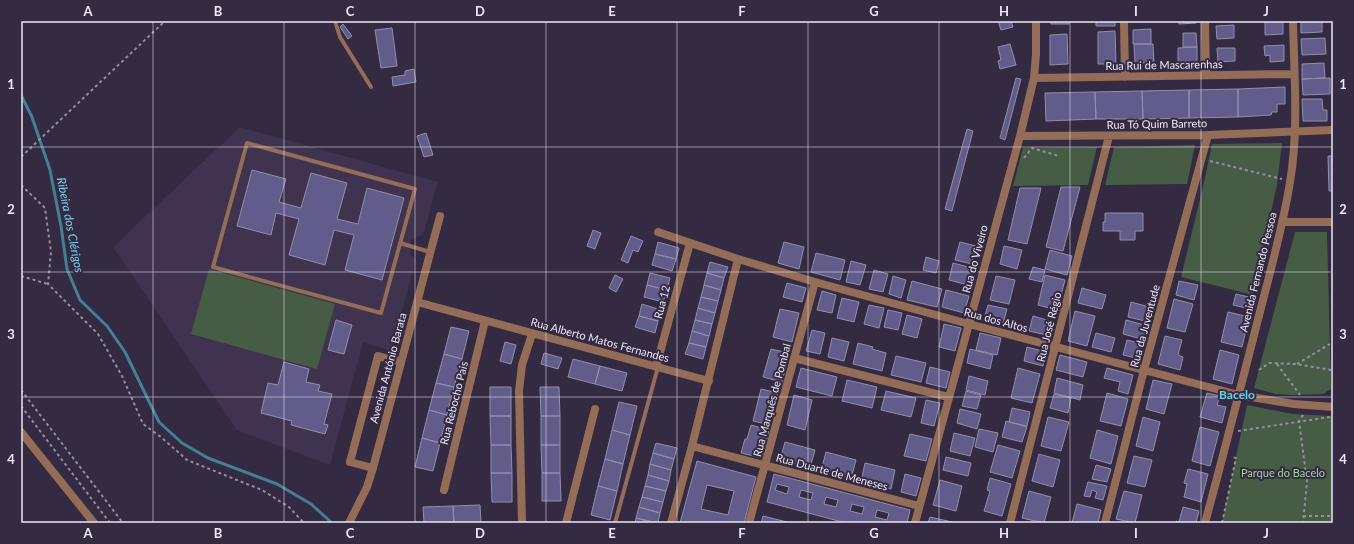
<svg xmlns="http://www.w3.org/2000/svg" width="1354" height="544" font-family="Lato,sans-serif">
  <rect width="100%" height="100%" fill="#342a41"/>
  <!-- built -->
  <path fill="#40334f" d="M 240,127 L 438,182 L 423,235 L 419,236 L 412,239 L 409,245 L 410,254 L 416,260 L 391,351 L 363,342 L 330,465 L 237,430 L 113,247 Z"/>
  <!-- green -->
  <path fill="#475c44" d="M 1282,143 L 1277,185 L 1253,295 L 1181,277 L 1203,187 L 1212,144 Z
    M 1195,145 L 1187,184 L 1105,185 L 1114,147 Z
    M 1097,147 L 1088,185 L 1013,186 L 1023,148 Z
    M 1295,232 L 1327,232 L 1331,389 L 1323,394 L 1293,395 L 1276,394 L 1254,388 Z
    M 209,269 L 335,304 L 317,369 L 191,334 Z
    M 1247,405 L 1293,414 L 1332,416 L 1333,523 L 1222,523 Z"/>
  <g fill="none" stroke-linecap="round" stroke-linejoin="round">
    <!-- stream -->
    <path stroke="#438095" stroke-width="3" d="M 21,95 L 32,117 L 50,170 L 61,226 L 67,269 L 80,300 L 107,326 L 125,352 L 159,422 L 182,443 L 208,458 L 277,484 L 311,504 L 332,523"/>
  </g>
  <!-- building -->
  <path fill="#615c89" stroke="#918fac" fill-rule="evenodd" d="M 998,21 L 1011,21 L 1013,27 L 1001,30 Z
    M 1051,21 L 1069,21 L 1069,24 L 1051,24 Z
    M 1096,21 L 1115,21 L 1115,26 L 1096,26 Z
    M 1179,21 L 1196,21 L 1196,23 L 1179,24 Z
    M 1283,21 L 1283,34 L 1265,35 L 1265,22 Z
    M 1301,21 L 1322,21 L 1322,32 L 1301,33 Z
    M 343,24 L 352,36 L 348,39 L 340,27 Z
    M 1234,25 L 1234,38 L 1217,39 L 1216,26 Z
    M 392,28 L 397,66 L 381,68 L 375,30 Z
    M 1151,29 L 1151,44 L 1133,44 L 1133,30 Z
    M 1115,31 L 1116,64 L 1098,64 L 1098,32 Z
    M 1183,33 L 1196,33 L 1197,47 L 1183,47 Z
    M 1067,34 L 1068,64 L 1050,65 L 1050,35 Z
    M 1325,38 L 1326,54 L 1302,55 L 1301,39 Z
    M 1010,44 L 1016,65 L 1000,69 L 998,61 L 1001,60 L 998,47 Z
    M 1134,44 L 1153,44 L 1154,63 L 1135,63 Z
    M 1284,45 L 1284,61 L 1270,62 L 1270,55 L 1265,56 L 1264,46 Z
    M 1197,47 L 1197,62 L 1178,62 L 1178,48 Z
    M 1217,48 L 1235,48 L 1235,61 L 1218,62 Z
    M 1324,63 L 1325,78 L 1302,79 L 1302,64 Z
    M 414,69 L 416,82 L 393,86 L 392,77 L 405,75 L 405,71 Z
    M 1016,78 L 1021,79 L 1005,140 L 1000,138 Z
    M 1325,78 L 1330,78 L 1330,94 L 1303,95 L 1302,79 Z
    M 1285,87 L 1285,104 L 1277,104 L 1277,112 L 1272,112 L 1271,115 L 1238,117 L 1238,89 Z
    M 1238,89 L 1238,117 L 1189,118 L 1189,90 Z
    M 1189,90 L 1189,118 L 1143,119 L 1142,91 Z
    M 1142,91 L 1143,119 L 1096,119 L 1095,92 Z
    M 1095,92 L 1096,119 L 1046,121 L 1045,93 Z
    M 1302,99 L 1322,99 L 1323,110 L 1327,110 L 1327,121 L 1303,121 Z
    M 967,129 L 973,131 L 952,211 L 945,209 Z
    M 426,133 L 433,155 L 424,157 L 417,136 Z
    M 1328,156 L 1333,156 L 1333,191 L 1329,191 Z
    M 252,170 L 286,179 L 279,202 L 301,208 L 311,173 L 347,183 L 337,219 L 358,224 L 367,188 L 404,198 L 382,280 L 345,270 L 354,235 L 334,230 L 325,265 L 289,255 L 299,219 L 276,213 L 271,235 L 237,226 Z
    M 1061,187 L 1080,187 L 1063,251 L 1046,247 Z
    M 1020,188 L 1041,188 L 1027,244 L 1008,240 Z
    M 1105,213 L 1143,213 L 1143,231 L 1135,231 L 1135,240 L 1120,240 L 1120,231 L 1103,231 L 1103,222 L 1105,222 Z
    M 593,230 L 601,233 L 595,249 L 587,246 Z
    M 631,236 L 643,241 L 638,252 L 633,250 L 628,263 L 621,260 Z
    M 658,242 L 679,248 L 676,259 L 655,254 Z
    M 784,242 L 804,247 L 799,269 L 778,263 Z
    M 960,242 L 976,246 L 972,264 L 955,260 Z
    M 1004,246 L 1022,250 L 1017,269 L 1000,264 Z
    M 1050,250 L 1072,256 L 1067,275 L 1045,269 Z
    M 816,253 L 845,260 L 840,280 L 811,272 Z
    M 655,254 L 676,259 L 672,271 L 652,265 Z
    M 926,257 L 939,261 L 936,273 L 923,270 Z
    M 851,261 L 866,265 L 860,285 L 846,282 Z
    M 710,262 L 728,267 L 724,278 L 707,273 Z
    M 953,263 L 972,268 L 968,285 L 949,280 Z
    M 1033,267 L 1045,270 L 1042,282 L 1029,279 Z
    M 874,270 L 888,274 L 883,292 L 869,289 Z
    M 650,273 L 670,278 L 667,290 L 647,285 Z
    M 707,273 L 724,278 L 721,290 L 704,285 Z
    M 615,275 L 623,279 L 616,292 L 609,288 Z
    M 1045,275 L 1065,280 L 1057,310 L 1038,305 Z
    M 893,276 L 906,280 L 901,298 L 889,294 Z
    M 996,276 L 1015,280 L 1009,304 L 990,300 Z
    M 912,281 L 942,289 L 937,307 L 907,300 Z
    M 1179,281 L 1198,285 L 1194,300 L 1176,295 Z
    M 787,283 L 806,288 L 802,302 L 783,297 Z
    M 647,285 L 667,290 L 663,302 L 644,297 Z
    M 704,285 L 721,290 L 718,301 L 701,297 Z
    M 1082,288 L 1106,295 L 1102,309 L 1078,303 Z
    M 946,290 L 969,296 L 964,313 L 942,307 Z
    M 822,291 L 836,295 L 832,313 L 817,310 Z
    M 1236,294 L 1253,298 L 1250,309 L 1233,305 Z
    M 701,297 L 718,301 L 715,313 L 698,308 Z
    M 842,298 L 859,302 L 854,322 L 837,318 Z
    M 1174,299 L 1193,304 L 1185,332 L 1167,328 Z
    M 1131,302 L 1153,308 L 1149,322 L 1128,317 Z
    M 642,304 L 661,310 L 658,321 L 639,316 Z
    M 869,305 L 884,308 L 879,328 L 864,324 Z
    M 988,305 L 1007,309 L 1003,324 L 984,319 Z
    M 698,308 L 715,313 L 712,324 L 695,320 Z
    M 780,309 L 799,313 L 792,342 L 773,337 Z
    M 888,310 L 902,313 L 898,330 L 884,327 Z
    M 1075,311 L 1095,316 L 1087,346 L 1068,341 Z
    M 1228,312 L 1249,317 L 1242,347 L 1221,342 Z
    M 907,315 L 922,319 L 917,338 L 902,334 Z
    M 639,316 L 658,321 L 655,333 L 635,327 Z
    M 1033,316 L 1054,322 L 1051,336 L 1029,331 Z
    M 336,320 L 352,325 L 344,354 L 328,350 Z
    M 695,320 L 712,324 L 709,336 L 692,331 Z
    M 1126,320 L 1148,326 L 1145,340 L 1123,334 Z
    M 944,324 L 961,328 L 955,351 L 939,347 Z
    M 451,327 L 469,331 L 462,359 L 444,354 Z
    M 812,330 L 825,333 L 820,354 L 806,351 Z
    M 692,331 L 709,336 L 706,347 L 689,343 Z
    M 980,333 L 1001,338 L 997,355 L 976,350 Z
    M 1096,333 L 1115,338 L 1111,352 L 1092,347 Z
    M 1165,336 L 1182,340 L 1178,355 L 1183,357 L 1180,370 L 1158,364 Z
    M 832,338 L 849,342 L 844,361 L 828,357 Z
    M 1127,340 L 1143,344 L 1140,359 L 1123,355 Z
    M 505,342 L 516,345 L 511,364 L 500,361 Z
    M 689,343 L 706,347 L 703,359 L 685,354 Z
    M 858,343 L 873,347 L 872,349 L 886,353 L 882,371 L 853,364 Z
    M 1027,347 L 1046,352 L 1043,366 L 1024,361 Z
    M 771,349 L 789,353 L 782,382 L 763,377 Z
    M 970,349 L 993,355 L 990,369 L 967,363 Z
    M 1220,350 L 1239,355 L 1232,384 L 1213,379 Z
    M 544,353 L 562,358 L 558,369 L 541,364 Z
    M 444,354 L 462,359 L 454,387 L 436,383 Z
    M 1060,355 L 1087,362 L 1083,377 L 1056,370 Z
    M 896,356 L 926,363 L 921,382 L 891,375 Z
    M 573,359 L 600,366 L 595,384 L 568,377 Z
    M 284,362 L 309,369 L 306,382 L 320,385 L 318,391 L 332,394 L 324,424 L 328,425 L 325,434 L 291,425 L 292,421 L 261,413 L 268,383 L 278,385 Z
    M 600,366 L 627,373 L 622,391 L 595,384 Z
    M 930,367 L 950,372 L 946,388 L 926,383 Z
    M 801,368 L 837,377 L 832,396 L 796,387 Z
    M 1018,368 L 1040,374 L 1032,403 L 1011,398 Z
    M 1107,368 L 1133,375 L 1128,394 L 1118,391 L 1120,382 L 1104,378 Z
    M 969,376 L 988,381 L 985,395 L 966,390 Z
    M 1057,378 L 1083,385 L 1080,400 L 1054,393 Z
    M 847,380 L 877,387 L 872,408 L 842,401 Z
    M 1153,380 L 1172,384 L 1164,414 L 1146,409 Z
    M 436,383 L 454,387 L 447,415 L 429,410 Z
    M 490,387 L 511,387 L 511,416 L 490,416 Z
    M 540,387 L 559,387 L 560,416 L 541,416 Z
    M 761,389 L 778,393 L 770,425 L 753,421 Z
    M 886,391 L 916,398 L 911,417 L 881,410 Z
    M 966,391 L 981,395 L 977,409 L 962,406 Z
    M 1107,393 L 1128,399 L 1121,426 L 1100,421 Z
    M 1207,393 L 1220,396 L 1217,405 L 1226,407 L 1222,423 L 1200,417 Z
    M 1054,394 L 1071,398 L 1068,413 L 1050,408 Z
    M 794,395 L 812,400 L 805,430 L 787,425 Z
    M 926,400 L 940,403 L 934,426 L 921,423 Z
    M 619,402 L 637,406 L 630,435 L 612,430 Z
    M 1012,408 L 1030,412 L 1027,426 L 1009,422 Z
    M 960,409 L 981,414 L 977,429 L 957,423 Z
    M 429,410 L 447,415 L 440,443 L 422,438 Z
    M 490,416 L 511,416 L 511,445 L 491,445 Z
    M 541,416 L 560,416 L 560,445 L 541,445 Z
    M 1048,417 L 1069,422 L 1061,451 L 1041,446 Z
    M 1143,417 L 1160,422 L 1153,451 L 1136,446 Z
    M 1006,421 L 1027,427 L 1022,442 L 1002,437 Z
    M 751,425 L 769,430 L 762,458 L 741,453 L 745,439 L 747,439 Z
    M 1200,427 L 1219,432 L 1210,466 L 1192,461 Z
    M 979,429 L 998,433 L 993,452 L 975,447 Z
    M 612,430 L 630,435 L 623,464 L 605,459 Z
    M 1097,430 L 1118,436 L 1111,464 L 1090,458 Z
    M 954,433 L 975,438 L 970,456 L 950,451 Z
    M 910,434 L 932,439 L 926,461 L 904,456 Z
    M 422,438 L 440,443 L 433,471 L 415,467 Z
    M 785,442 L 815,450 L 810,468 L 780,460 Z
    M 656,443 L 677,448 L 674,459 L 653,453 Z
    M 491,445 L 511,445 L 512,473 L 491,473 Z
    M 541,445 L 560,445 L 560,473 L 542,473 Z
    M 998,445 L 1020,451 L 1012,478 L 990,472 Z
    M 826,452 L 856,460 L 851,479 L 821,471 Z
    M 653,453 L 674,459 L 671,470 L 650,464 Z
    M 1039,454 L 1060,460 L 1053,487 L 1032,481 Z
    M 1134,456 L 1152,460 L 1145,487 L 1127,483 Z
    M 946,457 L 971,463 L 968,476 L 943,470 Z
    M 605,459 L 623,464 L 617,491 L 598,486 Z
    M 697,461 L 756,477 L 744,523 L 680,523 ZM 707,485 L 734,491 L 728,515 L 701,509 Z
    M 865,463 L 895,470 L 891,489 L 861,482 Z
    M 650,464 L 671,470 L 669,481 L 648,475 Z
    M 1096,465 L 1111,469 L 1107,482 L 1092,479 Z
    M 1188,469 L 1208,474 L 1201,502 L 1184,497 L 1187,484 L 1184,483 Z
    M 491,473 L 512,473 L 512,502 L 492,502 Z
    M 542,473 L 560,473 L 561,501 L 542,501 Z
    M 774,474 L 910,510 L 907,523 L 846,523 L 767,502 ZM 777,484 L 789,487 L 787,494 L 775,490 ZM 801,490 L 813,493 L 811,500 L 799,497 ZM 826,497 L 838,500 L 836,507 L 824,504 ZM 852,504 L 864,507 L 862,514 L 850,511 ZM 877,510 L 889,513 L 887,520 L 875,517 Z
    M 905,474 L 921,478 L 916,496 L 901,492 Z
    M 648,475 L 669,481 L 666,491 L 645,486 Z
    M 990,478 L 1011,484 L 1002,516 L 984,511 L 990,491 L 987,490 Z
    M 940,480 L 962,486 L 956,511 L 933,505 Z
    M 1088,482 L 1107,486 L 1103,500 L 1095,498 L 1097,492 L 1092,490 L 1090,497 L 1084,496 Z
    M 598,486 L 617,491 L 610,520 L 591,515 Z
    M 645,486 L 666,491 L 663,502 L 642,497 Z
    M 1029,491 L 1051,497 L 1044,523 L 1022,518 Z
    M 1124,491 L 1142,495 L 1135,523 L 1116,519 Z
    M 642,497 L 663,502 L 660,513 L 639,507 Z
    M 1077,504 L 1101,510 L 1098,523 L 1072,523 Z
    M 480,505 L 481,523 L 454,523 L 453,506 Z
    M 453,506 L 454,523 L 424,523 L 423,507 Z
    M 639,507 L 660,513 L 658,523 L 636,518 Z
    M 1183,507 L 1199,511 L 1196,523 L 1176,523 L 1176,521 L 1179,522 Z
    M 763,516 L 791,523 L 761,523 Z
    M 930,517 L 952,522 L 952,523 L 928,523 Z
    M 636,518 L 655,523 L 635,523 Z"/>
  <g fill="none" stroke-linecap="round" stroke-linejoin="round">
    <!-- path -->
    <path stroke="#968da0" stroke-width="2" stroke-dasharray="3 3" stroke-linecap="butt" d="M 21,157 L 165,21
      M 1024,158 L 1032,148 L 1059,156
      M 1210,161 L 1282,179
      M 21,185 L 45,208 L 51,252 L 48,284 L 98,334 L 122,376 L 143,424 L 161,437 L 187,460 L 262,490 L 289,507 L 304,523
      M 21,276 L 48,284
      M 1277,364 L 1300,395
      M 1297,364 L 1330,344
      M 1259,370 L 1269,363 L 1296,364 L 1331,370
      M 21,390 L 123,523
      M 21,406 L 110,523
      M 1303,415 L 1299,421 L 1307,482 L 1303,523
      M 1238,431 L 1330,417
      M 1303,516 L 1333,516
      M 1222,523 L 1236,458 L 1232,457"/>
    <!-- lane -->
    <path stroke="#936d57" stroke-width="4" d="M 335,21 L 340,37 L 371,87
      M 247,143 L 415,189 L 381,313 L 213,267 Z
      M 400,243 L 430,252
      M 615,523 L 658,367"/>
    <!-- street -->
    <path stroke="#936d57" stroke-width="8" d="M 1124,21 L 1125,77
      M 1205,21 L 1206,75
      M 1034,78 L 1294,74
      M 1020,136 L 1208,135 L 1333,130
      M 1282,222 L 1333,222
      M 658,232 L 738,259 L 815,282 L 969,324 L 1239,395 L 1294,404 L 1333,407
      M 417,302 L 709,381
      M 794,358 L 948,397
      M 656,367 L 690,243
      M 21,432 L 94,523
      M 692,446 L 738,259
      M 373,468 L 350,462 L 378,356 L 401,362
      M 444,490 L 485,321
      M 349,523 L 367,487 L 373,468 L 440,216
      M 522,523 L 519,391 L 522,365 L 532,334
      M 566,523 L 595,409
      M 671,523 L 692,446 L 919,506
      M 749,523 L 815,282
      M 915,523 L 1020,136 L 1034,78 L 1036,54 L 1036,21
      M 1010,523 L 1109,136
      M 1105,523 L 1144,370 L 1208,135
      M 1205,523 C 1225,449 1244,374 1263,300 C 1273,261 1284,221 1290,182 C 1299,129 1294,74 1293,21"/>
  </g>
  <!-- grid -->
  <path fill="none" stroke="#ede6f6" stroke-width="1" stroke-opacity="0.55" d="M 153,21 L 153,523M 284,21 L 284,523M 415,21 L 415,523M 546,21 L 546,523M 677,21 L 677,523M 808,21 L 808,523M 939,21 L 939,523M 1070,21 L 1070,523M 1201,21 L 1201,523M 21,147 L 1333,147M 21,272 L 1333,272M 21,397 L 1333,397"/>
  <g text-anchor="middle" stroke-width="4" stroke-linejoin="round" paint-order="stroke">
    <!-- street labels -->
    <g font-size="11" fill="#ede6f6" stroke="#342a41">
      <text transform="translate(1164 65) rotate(-1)" y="4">Rua Rui de Mascarenhas</text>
      <text transform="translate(1157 124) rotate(-1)" y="4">Rua Tó Quim Barreto</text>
      <text transform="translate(975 259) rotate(-75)" y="4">Rua do Viveiro</text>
      <text transform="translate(1258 272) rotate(-76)" y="4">Avenida Fernando Pessoa</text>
      <text transform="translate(662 302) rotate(-75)" y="4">Rua 12</text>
      <text transform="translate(996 320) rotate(15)" y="4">Rua dos Altos</text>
      <text transform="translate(1145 326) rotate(-75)" y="4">Rua da Juventude</text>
      <text transform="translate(1049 327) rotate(-76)" y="4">Rua José Régio</text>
      <text transform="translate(600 340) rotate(15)" y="4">Rua Alberto Matos Fernandes</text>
      <text transform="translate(388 368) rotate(-75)" y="4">Avenida António Barata</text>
      <text transform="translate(772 400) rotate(-75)" y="4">Rua Marquês de Pombal</text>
      <text transform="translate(454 403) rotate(-76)" y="4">Rua Rebocho Pais</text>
      <text transform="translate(832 472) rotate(15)" y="4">Rua Duarte de Meneses</text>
    </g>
    <!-- park labels -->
    <g font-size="11" fill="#9fd497" stroke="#342a41">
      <text x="1283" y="477">Parque do Bacelo</text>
    </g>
    <!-- water labels -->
    <g font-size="12" font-style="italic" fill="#75d4f4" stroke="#342a41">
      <text transform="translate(70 225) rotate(79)" y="4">Ribeira dos Clérigos</text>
    </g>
    <!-- neighbourhood labels -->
    <g font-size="12" font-weight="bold" fill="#69d3e3" stroke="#342a41">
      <text x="1237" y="399">Bacelo</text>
    </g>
  </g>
  <!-- border -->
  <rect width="1354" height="544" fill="none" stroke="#342a41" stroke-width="44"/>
  <rect x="22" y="22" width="1310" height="500" fill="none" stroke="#ede6f6" stroke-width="1.5"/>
  <g font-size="13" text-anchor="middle" font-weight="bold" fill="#ede6f6">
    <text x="88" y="16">A</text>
    <text x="218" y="16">B</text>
    <text x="350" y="16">C</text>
    <text x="480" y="16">D</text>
    <text x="612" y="16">E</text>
    <text x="742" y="16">F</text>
    <text x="874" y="16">G</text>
    <text x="1004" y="16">H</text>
    <text x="1136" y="16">I</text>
    <text x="1266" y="16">J</text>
    <text x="11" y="89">1</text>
    <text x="1343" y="89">1</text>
    <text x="11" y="214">2</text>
    <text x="1343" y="214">2</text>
    <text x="11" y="339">3</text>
    <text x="1343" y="339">3</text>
    <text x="11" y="464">4</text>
    <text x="1343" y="464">4</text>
    <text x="88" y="538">A</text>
    <text x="218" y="538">B</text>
    <text x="350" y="538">C</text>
    <text x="480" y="538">D</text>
    <text x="612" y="538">E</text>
    <text x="742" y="538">F</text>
    <text x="874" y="538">G</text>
    <text x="1004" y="538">H</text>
    <text x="1136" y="538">I</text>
    <text x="1266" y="538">J</text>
  </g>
</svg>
